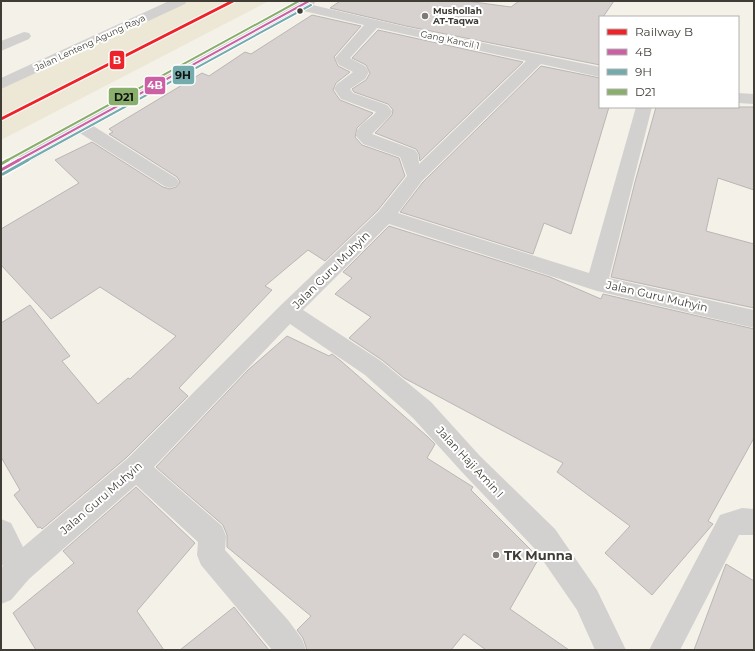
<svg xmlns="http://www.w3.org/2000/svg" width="755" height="651" font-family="Montserrat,sans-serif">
  <rect width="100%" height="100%" fill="#f4f1e8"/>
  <!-- built -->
  <path fill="#ede7d5" d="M 181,1 L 269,1 L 1,140 L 1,87 Z"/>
  <!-- building -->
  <path fill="#d7d2d0" stroke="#bab6b4" d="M 340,1 L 466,1 L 511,7 L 519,1 L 614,1 L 603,17 L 600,17 L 600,65 L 406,26 L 330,8 Z
    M 312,15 L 361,26 L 334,57 L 338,66 L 350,72 L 336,83 L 333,90 L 340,100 L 373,113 L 357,128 L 355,137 L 362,145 L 399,158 L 405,176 L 378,210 L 325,261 L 308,250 L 265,286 L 272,290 L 179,388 L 188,396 L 126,458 L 42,529 L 40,527 L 38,528 L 14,495 L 20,490 L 1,457 L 1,323 L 30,305 L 70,356 L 62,361 L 98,404 L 128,378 L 130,379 L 176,336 L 100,287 L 51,319 L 1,265 L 1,229 L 79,183 L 55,160 L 92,142 L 163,187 L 170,189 L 176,187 L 180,182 L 177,177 L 109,134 L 113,132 L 109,129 L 202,73 L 209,76 L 245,52 L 251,54 Z
    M 378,30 L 523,62 L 420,161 L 419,154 L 416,149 L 375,133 L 392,115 L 393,110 L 388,104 L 354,92 L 352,89 L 366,80 L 370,73 L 366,65 L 352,58 Z
    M 541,66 L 600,78 L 600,107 L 609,107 L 571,234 L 544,223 L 533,254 L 400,212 L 423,182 Z
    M 656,107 L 754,107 L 754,190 L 718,178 L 706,231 L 754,244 L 754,308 L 611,277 L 635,182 Z
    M 389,226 L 550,277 L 601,299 L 603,294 L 754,329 L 754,438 L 708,521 L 713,524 L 652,595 L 605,553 L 630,526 L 557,472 L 563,463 L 404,378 L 382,360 L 349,338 L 371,317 L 335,294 L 352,278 L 343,272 Z
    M 287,336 L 329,356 L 332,354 L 341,361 L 428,437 L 435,444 L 427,458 L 473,487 L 471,490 L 539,558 L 510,609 L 569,650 L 486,650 L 464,634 L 451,650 L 307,650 L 303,638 L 297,630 L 311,616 L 227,547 L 227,535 L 223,525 L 156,467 L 248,370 Z
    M 136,487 L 195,543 L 137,611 L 164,650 L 36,650 L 13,613 L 74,563 L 63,551 Z
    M 726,564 L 754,581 L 754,650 L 694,650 Z
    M 234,607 L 269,650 L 180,650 Z"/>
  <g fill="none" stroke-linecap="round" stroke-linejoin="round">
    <!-- street -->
    <path fill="#d2d1cf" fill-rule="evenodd" d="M 300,2 L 406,27 L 600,67 L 600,77 L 541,64 L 422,181 L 398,213 L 589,273 L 636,107 L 652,107 L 609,278 L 754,310 L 754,328 L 597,291 L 389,224 L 303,310 L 381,361 L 431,402 L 479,455 L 555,529 L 597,590 L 626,650 L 595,650 L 577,610 L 535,549 L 461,471 L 413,418 L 365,375 L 290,324 L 154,467 L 222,526 L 226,536 L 225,550 L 288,620 L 302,639 L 306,650 L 272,650 L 201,565 L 197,555 L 198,542 L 136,485 L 29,579 L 11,600 L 1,604 L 1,568 L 3,566 L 1,563 L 1,519 L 11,523 L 23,547 L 127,459 L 281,305 L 379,211 L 407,176 L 400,157 L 363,144 L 356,136 C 356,125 370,120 376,112 L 341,99 L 334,89 L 337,84 L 353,72 L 339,65 L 335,58 L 364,25 L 295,9 L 293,6 L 295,3 ZM 377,28 L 526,61 L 419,164 L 418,154 L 415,150 L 372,134 L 391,115 L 392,111 L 387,105 L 353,93 L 350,89 L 365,79 L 369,72 L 365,66 L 350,58 Z
      M 24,32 L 29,33 L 31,36 L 29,39 L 1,51 L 1,41 Z
      M 738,93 L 754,94 L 754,104 L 738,103 Z
      M 81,121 L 87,122 L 176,178 L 179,182 L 176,186 L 170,188 L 164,186 L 75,130 L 73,126 L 75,122 Z
      M 742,508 L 754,509 L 754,535 L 739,535 L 680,650 L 649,650 L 720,515 Z"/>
    <!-- primary -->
    <path fill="#d2d1cf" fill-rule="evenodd" d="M 169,1 L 187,1 L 185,4 L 1,89 L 1,78 Z
      M 299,1 L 316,1 L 314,4 L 7,174 L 1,176 L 1,162 Z"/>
    <!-- bus-1-far1 casing -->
    <g stroke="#fff" stroke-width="4">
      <path id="bus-1-far1" d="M 17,161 L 309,1"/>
    </g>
    <!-- bus-1 casing -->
    <g stroke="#fff" stroke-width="6">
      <path id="bus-1" d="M 1,170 L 19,160"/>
    </g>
    <!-- bus-2-far1 casing -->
    <g stroke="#fff" stroke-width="4">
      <path id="bus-2-far1" d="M 26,161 L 311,5"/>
    </g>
    <!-- bus-2 casing -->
    <g stroke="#fff" stroke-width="6">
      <path id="bus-2" d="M 3,174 L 28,160"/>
    </g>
    <!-- bus-3-far1 casing -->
    <g stroke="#fff" stroke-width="4">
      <path id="bus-3-far1" d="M 6,161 L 299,1"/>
    </g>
    <!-- bus-3 casing -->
    <g stroke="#fff" stroke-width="6">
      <path id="bus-3" d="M 1,164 L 8,160"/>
    </g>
    <!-- bus-1-far1 -->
    <use href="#bus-1-far1" stroke="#cb60a4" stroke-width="2"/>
    <!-- bus-1 -->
    <use href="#bus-1" stroke="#cb60a4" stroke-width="3"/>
    <!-- bus-2-far1 -->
    <use href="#bus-2-far1" stroke="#74abad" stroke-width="2"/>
    <!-- bus-2 -->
    <use href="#bus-2" stroke="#74abad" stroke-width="3"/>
    <!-- bus-3-far1 -->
    <use href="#bus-3-far1" stroke="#8aaf6c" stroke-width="2"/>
    <!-- bus-3 -->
    <use href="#bus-3" stroke="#8aaf6c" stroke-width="3"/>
    <!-- rail-1 casing -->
    <g stroke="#fff" stroke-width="5">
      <path id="rail-1" d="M 1,119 L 233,1"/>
    </g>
    <!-- rail-1 -->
    <use href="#rail-1" stroke="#ec2329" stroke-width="3"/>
  </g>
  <!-- markers -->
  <circle fill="#3f3d36" stroke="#fff" stroke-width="1.5" cx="300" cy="11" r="3.5"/>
  <g fill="#7e7c74" stroke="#fff" stroke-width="1.5">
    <circle cx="425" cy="16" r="4"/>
    <circle cx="496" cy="555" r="4"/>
  </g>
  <g text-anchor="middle" stroke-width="4" stroke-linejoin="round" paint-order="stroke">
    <!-- far-poi labels -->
    <g font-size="9" font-weight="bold" fill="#3f3d36" stroke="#fff" text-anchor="start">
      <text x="433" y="14">Mushollah<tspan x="433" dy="10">AT-Taqwa</tspan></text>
    </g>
    <!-- far-street labels -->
    <g font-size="9" fill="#3f3d36" stroke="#fff">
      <text transform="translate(450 40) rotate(12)" y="3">Gang Kancil 1</text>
      <text transform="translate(90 43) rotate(-25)" y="3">Jalan Lenteng Agung Raya</text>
    </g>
    <!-- street labels -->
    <g font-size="11" fill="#3f3d36" stroke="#fff">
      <text transform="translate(331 270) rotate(-45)" y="4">Jalan Guru Muhyin</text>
      <text transform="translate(657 296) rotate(13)" y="4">Jalan Guru Muhyin</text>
      <text transform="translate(470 462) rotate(47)" y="4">Jalan Haji Amin I</text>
      <text transform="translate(101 498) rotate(-41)" y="4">Jalan Guru Muhyin</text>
    </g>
    <!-- near-poi labels -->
    <g font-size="13" font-weight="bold" fill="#3f3d36" stroke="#fff" text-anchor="start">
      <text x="504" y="560">TK Munna</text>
    </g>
  </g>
  <g stroke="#fff" stroke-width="1.5">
    <rect x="109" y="50" width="16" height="20" rx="4" fill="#ec2329"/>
    <rect x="172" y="65" width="23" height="20" rx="4" fill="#74abad"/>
    <rect x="144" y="76" width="22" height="19" rx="4" fill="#cb60a4"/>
    <rect x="108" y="87" width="31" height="19" rx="4" fill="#8aaf6c"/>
  </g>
  <g font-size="11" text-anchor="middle" font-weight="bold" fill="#fff">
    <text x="117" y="64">B</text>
    <text x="155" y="89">4B</text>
  </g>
  <g font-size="11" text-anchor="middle" font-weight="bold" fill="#111">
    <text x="183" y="79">9H</text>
    <text x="124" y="101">D21</text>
  </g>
  <!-- border -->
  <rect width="755" height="651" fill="none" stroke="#3f3d36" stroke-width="4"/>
  <!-- legend -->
  <rect x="599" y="16" width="140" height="92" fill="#ffffff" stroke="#b2b1af"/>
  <rect x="607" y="29" width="20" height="6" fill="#ec2329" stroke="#b2b1af"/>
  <text x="635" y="36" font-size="12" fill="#3f3d36">Railway B</text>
  <rect x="607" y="49" width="20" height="6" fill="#cb60a4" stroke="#b2b1af"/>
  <text x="635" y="56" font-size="12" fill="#3f3d36">4B</text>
  <rect x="607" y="69" width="20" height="6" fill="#74abad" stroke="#b2b1af"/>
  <text x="635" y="76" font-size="12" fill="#3f3d36">9H</text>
  <rect x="607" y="89" width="20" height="6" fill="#8aaf6c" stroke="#b2b1af"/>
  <text x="635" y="96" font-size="12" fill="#3f3d36">D21</text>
</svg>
